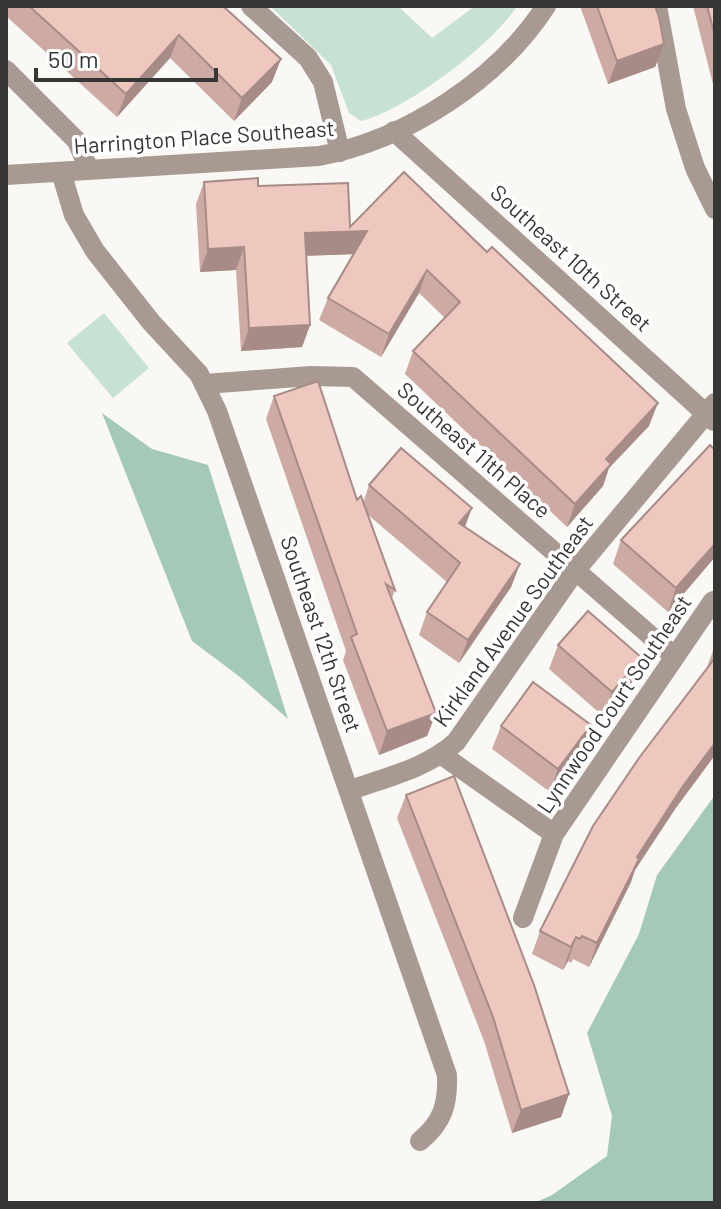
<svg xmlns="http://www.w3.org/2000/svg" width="721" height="1209" font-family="Barlow,sans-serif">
  <rect width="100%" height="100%" fill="#f9f8f4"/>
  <!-- green -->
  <path fill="#c7e2d5" d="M 270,6 L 398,6 L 432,38 L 475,6 L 517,6 C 492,45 406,110 361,121 L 349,113 L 331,65 Z
    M 104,313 L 149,368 L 113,398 L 67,343 Z"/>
  <!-- forest -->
  <path fill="#a5c9b8" d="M 102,413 L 152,449 L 208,465 L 288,719 L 240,677 L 192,641 Z
    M 715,795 L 715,1203 L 534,1203 L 552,1195 L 607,1156 L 612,1116 L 587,1033 L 639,934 L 657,875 Z"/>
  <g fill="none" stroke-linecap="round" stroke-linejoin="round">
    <!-- minor -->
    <path stroke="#a99993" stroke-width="20" d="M 251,6 L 308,58 L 323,82 L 340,152
      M 657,6 L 676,109 L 695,168 L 715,209
      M 6,70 L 77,141 L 89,170
      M 394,131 L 714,421
      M 61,172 L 74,215 L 95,251 L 151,322 L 199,374 L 217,411 L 447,1075 C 448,1104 443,1122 420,1141
      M 6,175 L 319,156 C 406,140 498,80 546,6
      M 205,384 L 311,376 L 353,377 L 675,657
      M 442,755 L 554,834
      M 351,790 C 387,777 427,768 456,742 L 575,571 L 715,403
      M 523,918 L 554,834 L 713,601"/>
  </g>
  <!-- wall -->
  <path fill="#cdaba4" d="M 9,6 L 223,6 L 272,82 L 234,121 L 170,58 L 117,117 L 6,16 Z
    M 580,6 L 655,6 L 664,44 L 655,67 L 608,84 Z
    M 693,6 L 715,6 L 715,92 Z
    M 404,172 L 649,426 L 609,468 L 603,486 L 567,527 L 405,374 L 413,351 L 445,318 L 419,293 L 381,357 L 319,320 L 328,298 L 354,254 L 306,256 L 310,325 L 302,347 L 241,351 L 236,270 L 200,272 L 196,204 L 204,182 L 258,186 L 350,227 Z
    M 274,396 L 357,500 L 363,503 L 369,485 L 465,527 L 520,564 L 511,587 L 459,663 L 419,635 L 427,612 L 447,582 L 367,514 L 395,590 L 392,598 L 436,713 L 427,736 L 379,755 L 343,660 L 346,651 L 266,419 Z
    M 715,450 L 715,557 L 668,612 L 613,564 L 621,540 Z
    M 558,645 L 642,658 L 633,681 L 603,716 L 549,669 Z
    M 715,645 L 715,755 L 675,809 L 635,870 L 631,882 L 589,967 L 573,959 L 571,963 L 568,961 L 563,970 L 532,954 L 540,931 L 706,670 Z
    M 591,725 L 582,749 L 550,792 L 492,749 L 501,726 Z
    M 406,795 L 569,1094 L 561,1117 L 512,1133 L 484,1041 L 397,818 Z"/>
  <!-- shaded-wall -->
  <path fill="#a78b86" d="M 179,35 L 170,58 L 117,117 L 126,94 Z
    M 664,44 L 655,67 L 608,84 L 617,61 Z
    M 281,59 L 272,82 L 234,121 L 242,98 Z
    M 367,231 L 359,254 L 297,256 L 305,233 Z
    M 244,247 L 236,270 L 200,272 L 208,249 Z
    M 427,270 L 419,293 L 381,357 L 389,334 Z
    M 310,325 L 302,347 L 241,351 L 249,328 Z
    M 658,403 L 649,426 L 609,468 L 603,486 L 567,527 L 575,504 L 606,459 Z
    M 472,508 L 463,532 L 459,523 Z
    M 715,544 L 715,557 L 668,612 L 676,588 Z
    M 520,564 L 511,587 L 459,663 L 468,640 Z
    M 642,658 L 633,681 L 603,716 L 612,692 Z
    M 436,713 L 427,736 L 379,755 L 387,731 Z
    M 591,725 L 582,749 L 550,792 L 558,769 Z
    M 715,743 L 715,755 L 675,809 L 635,870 L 631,882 L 589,967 L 597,943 L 637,857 L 683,786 Z
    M 576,937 L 568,961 L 563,970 L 571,947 Z
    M 569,1094 L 561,1117 L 512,1133 L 521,1110 Z"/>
  <!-- building -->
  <path fill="#eec7bf" stroke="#a78b86" stroke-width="2" d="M 29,6 L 223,6 L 281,59 L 242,98 L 179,35 L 126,94 Z
    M 597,6 L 655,6 L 659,17 L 664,44 L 617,61 Z
    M 707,6 L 715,6 L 715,36 Z
    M 404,172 L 487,252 L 492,247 L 658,403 L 606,459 L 611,464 L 575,504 L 413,351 L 460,302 L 427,270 L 389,334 L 328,298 L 367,231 L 305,233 L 310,325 L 249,328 L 244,247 L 208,249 L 204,182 L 258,178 L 258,186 L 348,183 L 350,227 Z
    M 318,381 L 357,500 L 361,496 L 395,590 L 386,584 L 436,713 L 387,731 L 351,637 L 357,634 L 274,396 Z
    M 710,445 L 715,450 L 715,544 L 676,588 L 621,540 Z
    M 401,448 L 472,508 L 459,523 L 520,564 L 468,640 L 427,612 L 460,563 L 369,485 Z
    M 588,611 L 642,658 L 612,692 L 558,645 Z
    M 715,658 L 715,743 L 683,786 L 637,857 L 639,859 L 597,943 L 582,936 L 580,939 L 576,937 L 571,947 L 540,931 L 593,826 L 639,758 Z
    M 533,682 L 591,725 L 558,769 L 501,726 Z
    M 454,776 L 534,985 L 569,1094 L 521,1110 L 493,1017 L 406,795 Z"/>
  <g text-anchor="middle" stroke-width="7" stroke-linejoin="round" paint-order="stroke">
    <!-- street labels -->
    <g font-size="22" fill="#363634" stroke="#fff">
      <text transform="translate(204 137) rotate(-4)" y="8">Harrington Place Southeast</text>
      <text transform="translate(571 258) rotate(42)" y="8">Southeast 10th Street</text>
      <text transform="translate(474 450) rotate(41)" y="8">Southeast 11th Place</text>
      <text transform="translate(513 621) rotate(-54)" y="8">Kirkland Avenue Southeast</text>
      <text transform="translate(321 634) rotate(71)" y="8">Southeast 12th Street</text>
      <text transform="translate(614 704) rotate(-56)" y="8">Lynnwood Court Southeast</text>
    </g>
  </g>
  <!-- border -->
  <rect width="721" height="1209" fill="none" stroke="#363634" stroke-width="16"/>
  <!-- scale -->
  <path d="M36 68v12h180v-12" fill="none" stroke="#363634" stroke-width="4"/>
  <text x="48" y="68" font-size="24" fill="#363634" stroke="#ffffff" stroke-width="6" paint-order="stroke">50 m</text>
</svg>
